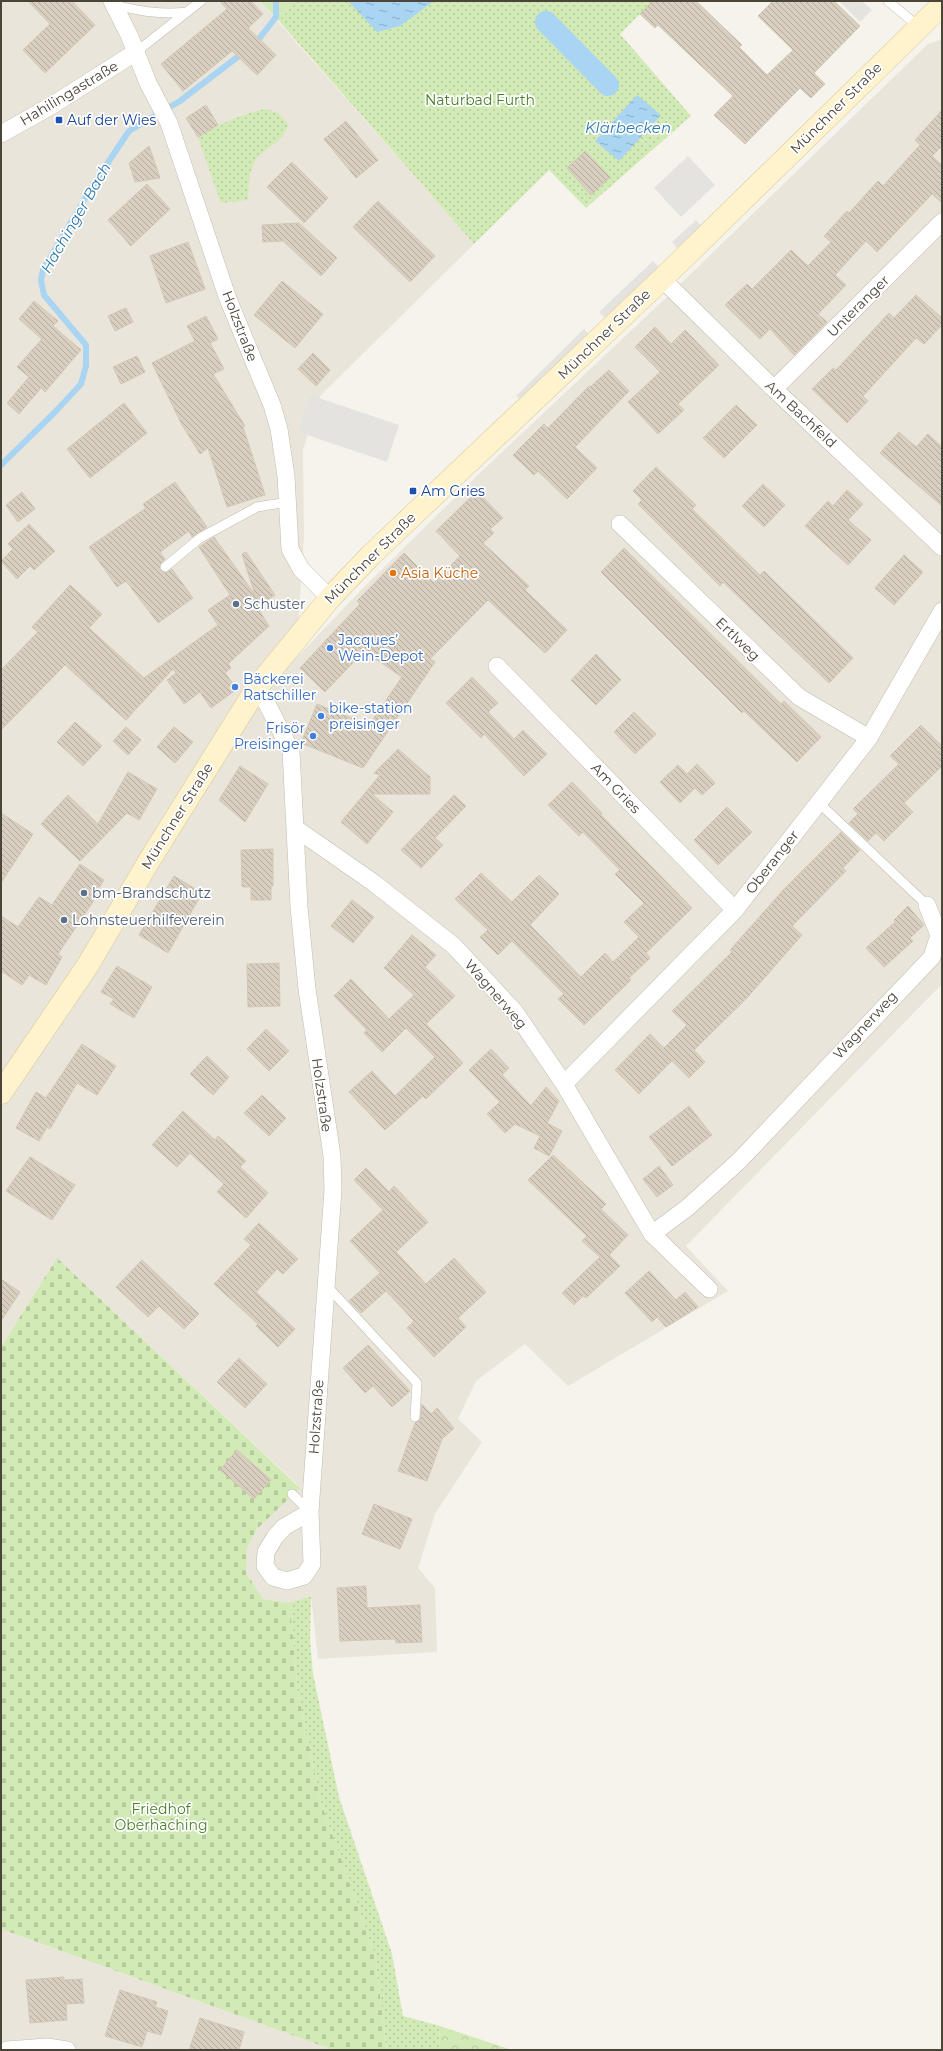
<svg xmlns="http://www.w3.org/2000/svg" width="943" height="2051" font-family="Montserrat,sans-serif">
  <defs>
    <pattern id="forest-crowns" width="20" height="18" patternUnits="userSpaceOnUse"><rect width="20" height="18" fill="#d2eab5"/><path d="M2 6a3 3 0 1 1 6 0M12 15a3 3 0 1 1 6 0" fill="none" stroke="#b6ca9c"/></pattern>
    <pattern id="cemetery-stones" width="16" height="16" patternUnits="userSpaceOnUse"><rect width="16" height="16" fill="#d2eab5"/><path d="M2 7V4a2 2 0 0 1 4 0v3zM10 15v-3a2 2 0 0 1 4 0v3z" fill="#b6ca9c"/></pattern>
    <pattern id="park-dots" width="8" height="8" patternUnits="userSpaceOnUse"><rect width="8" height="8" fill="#d2eab5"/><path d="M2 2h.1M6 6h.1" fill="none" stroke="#b6ca9c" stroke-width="1.8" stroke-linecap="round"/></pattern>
    <pattern id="water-ripples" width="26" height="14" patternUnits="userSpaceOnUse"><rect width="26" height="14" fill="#a9d4f2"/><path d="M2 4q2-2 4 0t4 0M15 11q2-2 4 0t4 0" fill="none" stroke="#8caec5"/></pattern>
    <pattern id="building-back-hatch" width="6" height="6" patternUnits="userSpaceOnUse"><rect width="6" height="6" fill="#d8cfc1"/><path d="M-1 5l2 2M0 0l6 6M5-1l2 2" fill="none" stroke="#b1aa9e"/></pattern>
  </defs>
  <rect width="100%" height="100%" fill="#f6f3ec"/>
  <!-- residential -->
  <path fill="#eae5da" d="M 1,1 L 260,1 L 474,244 L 320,396 L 303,450 L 304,536 L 296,658 L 364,587 L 481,472 L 669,295 L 928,44 L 942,39 L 942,984 L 686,1246 L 728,1291 L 568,1386 L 525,1344 L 476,1381 L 458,1419 L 482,1442 L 435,1514 L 418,1568 L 435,1588 L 437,1652 L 318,1659 L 311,1596 L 290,1603 L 263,1599 L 246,1573 L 247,1548 L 257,1529 L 300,1487 L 57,1258 L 1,1347 Z
    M 1,1929 L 44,1945 L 333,2050 L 1,2050 Z"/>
  <!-- green -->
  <path fill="#d2eab5" d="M 260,1 L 296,1 L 279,21 Z"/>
  <!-- forest -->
  <path fill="url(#forest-crowns)" d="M 440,2026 L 512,2050 L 439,2050 Z"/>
  <!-- cemetery -->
  <path fill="url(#cemetery-stones)" d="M 57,1258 L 300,1488 L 257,1529 L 247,1548 L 246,1573 L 263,1599 L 290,1603 L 298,1692 L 321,1802 L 375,1955 L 387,2050 L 333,2050 L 1,1929 L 1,1347 Z"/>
  <!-- park -->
  <path fill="url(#park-dots)" d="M 296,1 L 653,1 L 620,34 L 691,116 L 586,208 L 549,170 L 474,244 L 279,21 Z
    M 266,109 L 278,113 L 288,124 C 284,141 272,144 260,155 C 248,167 249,185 248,200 L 221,203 L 198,137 C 220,124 241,114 266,109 Z
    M 311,1596 L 310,1640 L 313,1674 L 339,1797 L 392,1954 L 403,2016 L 440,2026 L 439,2050 L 387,2050 L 375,1955 L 321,1802 L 298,1692 L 290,1603 Z"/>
  <!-- parking -->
  <path fill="#e5e3e0" d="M 839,1 L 862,1 L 872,10 L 860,22 Z
    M 688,156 L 715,185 L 681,217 L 654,188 Z
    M 696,220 L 701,226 L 677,248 L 672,242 Z
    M 653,261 L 659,267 L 605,318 L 599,312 Z
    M 584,329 L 589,335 L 522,401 L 516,396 Z
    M 310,395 L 399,425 L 387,462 L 298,432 Z"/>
  <!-- water -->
  <path fill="url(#water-ripples)" d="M 348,1 L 434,1 L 400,26 L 377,32 Z
    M 637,95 L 661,115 L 619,161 L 595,141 Z"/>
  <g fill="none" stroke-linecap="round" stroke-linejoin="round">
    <!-- stream -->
    <path stroke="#a9d4f2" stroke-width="6" d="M 255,44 L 276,17 L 276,1
      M 1,465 L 55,412 L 81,384 L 86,366 L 86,345 L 44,295 L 41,280 L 43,270 L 93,185 L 129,131 L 180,101 L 244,52"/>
    <!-- canal -->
    <path stroke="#a9d4f2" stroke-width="22" d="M 546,22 L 608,85"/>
  </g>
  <!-- building -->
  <path fill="url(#building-back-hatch)" stroke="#d3c7b4" d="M 28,1 L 72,1 L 95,25 L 45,73 L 23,50 L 50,24 Z
    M 220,1 L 251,1 L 263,14 L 248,28 L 276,55 L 257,75 L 232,51 L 183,91 L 161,64 L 227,9 Z
    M 653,1 L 696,1 L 742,45 L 739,47 L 767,75 L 793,50 L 758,16 L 773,1 L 834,1 L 860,26 L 814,73 L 825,84 L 811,98 L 800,88 L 745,144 L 714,115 L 733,96 L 658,25 L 655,28 L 640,14 Z
    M 206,105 L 218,125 L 198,137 L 186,118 Z
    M 942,110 L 942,146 L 932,156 L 942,165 L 942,203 L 932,194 L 877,252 L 866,241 L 835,275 L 846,285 L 818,314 L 827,322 L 794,355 L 770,329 L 760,339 L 725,305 L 747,284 L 752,289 L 791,250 L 808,266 L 831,242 L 824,236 L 847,211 L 849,213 L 878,181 L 883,186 L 920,145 L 915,140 Z
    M 346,121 L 378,160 L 356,178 L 324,139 Z
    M 149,146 L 160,178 L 135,182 L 129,163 Z
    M 585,151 L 610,177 L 591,195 L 567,168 Z
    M 292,162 L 328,198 L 304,223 L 267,187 Z
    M 147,184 L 170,209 L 131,246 L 108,220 Z
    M 378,201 L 435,256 L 410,282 L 353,227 Z
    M 299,223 L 337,258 L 321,276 L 283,241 L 263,242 L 262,225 Z
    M 188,242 L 205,289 L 166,303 L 150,256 Z
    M 282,281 L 323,314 L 295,348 L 254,315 Z
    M 916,295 L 942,318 L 942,325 L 924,344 L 916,338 L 863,396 L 868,401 L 847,423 L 812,389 L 833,368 L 836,370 L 889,313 L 894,318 Z
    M 34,301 L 58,321 L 53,326 L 81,350 L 45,392 L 41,388 L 19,414 L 7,403 L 29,377 L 17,367 L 42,339 L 19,319 Z
    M 126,308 L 133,322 L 115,331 L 108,316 Z
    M 206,316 L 218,339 L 210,343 L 224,369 L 213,374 L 245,426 L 243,427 L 265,495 L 227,507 L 208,448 L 200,454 L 181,423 L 152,363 L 195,341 L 187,326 Z
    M 655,327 L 671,344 L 685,330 L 719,365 L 678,404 L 684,410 L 658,434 L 628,402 L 660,372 L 635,347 Z
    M 313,353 L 330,370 L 316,386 L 298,369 Z
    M 137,356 L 145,372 L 121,384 L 113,367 Z
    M 609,370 L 629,391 L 575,447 L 597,468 L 567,499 L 538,471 L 534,475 L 513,455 L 544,424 L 548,428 L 589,386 L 590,387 Z
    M 124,403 L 147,433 L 90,478 L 67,449 Z
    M 736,405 L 757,425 L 724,458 L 703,438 Z
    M 899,432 L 916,447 L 928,434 L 942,447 L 942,506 L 880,453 Z
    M 656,467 L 696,505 L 692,509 L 760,575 L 764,571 L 853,658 L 829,683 L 723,582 L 720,586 L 638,504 L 642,500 L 633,491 Z
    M 175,482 L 207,527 L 192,537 L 189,531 L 160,552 L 165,559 L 160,565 L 160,570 L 166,573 L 172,569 L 193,598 L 158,623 L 126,581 L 117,587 L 89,547 L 146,508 L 143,504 Z
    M 763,484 L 785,505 L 764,527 L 742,506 Z
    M 847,490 L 863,504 L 848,520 L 871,540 L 848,565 L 805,526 L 828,501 L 833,506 Z
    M 477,491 L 503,518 L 490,529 L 494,533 L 483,543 L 529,586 L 525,590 L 567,630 L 545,653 L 488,600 L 430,659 L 435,662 L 363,768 L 301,743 L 317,704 L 369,725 L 402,677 L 364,651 L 325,692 L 300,668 L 360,604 L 357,601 L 404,553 L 434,583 L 460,556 L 436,531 Z
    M 22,492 L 35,509 L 18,522 L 6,505 Z
    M 29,524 L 55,551 L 34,570 L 30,566 L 17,579 L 1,561 L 13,549 L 8,544 Z
    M 214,537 L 255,595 L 242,554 L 246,552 L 275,595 L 257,607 L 269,626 L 228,664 L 231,668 L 225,673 L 237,689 L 211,708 L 200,692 L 184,704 L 167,680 L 176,673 L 173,669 L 126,720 L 65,665 L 1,730 L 1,670 L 38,632 L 32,627 L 70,585 L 102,614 L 89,628 L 144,678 L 218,625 L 208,610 L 230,595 L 199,547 Z
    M 624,548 L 781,704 L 784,701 L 821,737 L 797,762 L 744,711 L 742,713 L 601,572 Z
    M 904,555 L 923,572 L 894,605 L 875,588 Z
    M 596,654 L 621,680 L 596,705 L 571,680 Z
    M 472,677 L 498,703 L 488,712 L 514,739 L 523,730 L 547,754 L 524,776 L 484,734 L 481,738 L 446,703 Z
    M 634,712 L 656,734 L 635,754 L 614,732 Z
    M 75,722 L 102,746 L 83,766 L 57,742 Z
    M 921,725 L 942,746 L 942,766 L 904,803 L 913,812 L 884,841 L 876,833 L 868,841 L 849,823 L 858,814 L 853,809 L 899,764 L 890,756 Z
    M 126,727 L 141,740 L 128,755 L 113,741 Z
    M 174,727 L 193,742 L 175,763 L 157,747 Z
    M 398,749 L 430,777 L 430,794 L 372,794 L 393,812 L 367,844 L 341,822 L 380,775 L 374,773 Z
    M 697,764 L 715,783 L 702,795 L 695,788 L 680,803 L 660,782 L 678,765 L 687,774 Z
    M 240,766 L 268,784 L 245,822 L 219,800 Z
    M 128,772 L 157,789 L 139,820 L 127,813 L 80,861 L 41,824 L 68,795 L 98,824 Z
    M 572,782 L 602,813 L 601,815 L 692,908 L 646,953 L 650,958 L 629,978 L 631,980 L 584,1025 L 558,999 L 564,994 L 512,941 L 498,955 L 480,937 L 488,930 L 455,899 L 481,873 L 512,902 L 539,875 L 559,894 L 530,925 L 581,977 L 605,953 L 613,962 L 639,937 L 624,922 L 644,903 L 615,874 L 620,870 L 583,832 L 579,836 L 548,805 Z
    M 454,795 L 466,806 L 435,838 L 443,845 L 421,868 L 401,850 Z
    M 727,807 L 752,832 L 718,865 L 694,840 Z
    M 1,813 L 33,834 L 1,883 Z
    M 841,832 L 860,850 L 843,868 L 846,871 L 792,926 L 802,935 L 746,999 L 694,1050 L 705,1062 L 689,1078 L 672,1061 L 639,1094 L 615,1070 L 650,1034 L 664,1048 L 687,1025 L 672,1011 L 732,952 L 730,950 L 785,888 Z
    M 273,849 L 273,886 L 271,886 L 271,900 L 251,900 L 251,887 L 242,887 L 241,850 Z
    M 80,864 L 104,880 L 95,894 L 97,896 L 58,954 L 62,957 L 46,985 L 29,975 L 22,985 L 1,971 L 1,916 L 18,927 L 39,897 L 52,905 Z
    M 174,876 L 202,893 L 168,953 L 139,935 Z
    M 352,900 L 374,917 L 353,943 L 331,926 Z
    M 908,906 L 924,925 L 910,938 L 913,941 L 884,967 L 866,948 L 895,922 L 894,920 Z
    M 412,935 L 436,955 L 425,967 L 455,996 L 426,1024 L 463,1063 L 426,1099 L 423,1096 L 385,1130 L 349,1092 L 372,1071 L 395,1096 L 435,1057 L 406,1028 L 382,1052 L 364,1033 L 367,1030 L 334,996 L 351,979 L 389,1019 L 414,995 L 384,968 Z
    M 279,963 L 280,1006 L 248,1007 L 247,964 Z
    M 117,966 L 152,987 L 134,1018 L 110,1004 L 114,999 L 101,992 Z
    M 266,1029 L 289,1051 L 269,1071 L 247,1049 Z
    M 82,1044 L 116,1066 L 97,1095 L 77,1083 L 50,1129 L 47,1127 L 39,1141 L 16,1128 L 36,1092 L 46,1098 Z
    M 491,1049 L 509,1068 L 502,1075 L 531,1106 L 546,1087 L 559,1101 L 540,1136 L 515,1124 L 505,1133 L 487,1114 L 500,1102 L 469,1070 Z
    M 207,1056 L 229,1077 L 213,1095 L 190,1074 Z
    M 262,1095 L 286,1118 L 269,1136 L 244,1113 Z
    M 689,1106 L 712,1135 L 672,1166 L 649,1137 Z
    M 183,1111 L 215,1140 L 218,1136 L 246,1161 L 240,1167 L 268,1193 L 246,1218 L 217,1192 L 224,1184 L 190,1153 L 177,1167 L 152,1145 Z
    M 547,1123 L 562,1131 L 549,1156 L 534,1148 Z
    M 553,1155 L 606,1204 L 601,1209 L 628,1235 L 609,1255 L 620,1266 L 586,1298 L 583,1296 L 574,1305 L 562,1293 L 600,1257 L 582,1241 L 587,1236 L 528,1180 Z
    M 30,1157 L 75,1185 L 52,1220 L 6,1191 Z
    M 659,1166 L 673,1185 L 657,1197 L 643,1179 Z
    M 366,1168 L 389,1192 L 394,1186 L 428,1222 L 396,1252 L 426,1284 L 454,1258 L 486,1292 L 458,1318 L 466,1327 L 434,1357 L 407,1328 L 414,1321 L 386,1291 L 361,1313 L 349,1301 L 380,1273 L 350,1241 L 383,1210 L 354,1180 Z
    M 259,1223 L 298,1259 L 283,1274 L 277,1269 L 256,1292 L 295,1329 L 278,1347 L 256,1326 L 258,1324 L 214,1284 L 251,1245 L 244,1239 Z
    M 142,1260 L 199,1314 L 184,1329 L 159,1306 L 148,1317 L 116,1287 Z
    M 649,1271 L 676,1300 L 685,1292 L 698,1307 L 666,1327 L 657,1317 L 652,1322 L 625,1293 Z
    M 1,1279 L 20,1292 L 1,1321 Z
    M 368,1345 L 410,1391 L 392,1407 L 373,1386 L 365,1393 L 343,1368 Z
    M 239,1358 L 267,1384 L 245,1408 L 217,1382 Z
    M 422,1404 L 431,1414 L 437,1408 L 454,1428 L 442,1439 L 427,1481 L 398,1471 L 415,1423 L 420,1420 Z
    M 237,1450 L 271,1480 L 254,1499 L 220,1470 Z
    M 374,1504 L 412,1519 L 400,1549 L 362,1534 Z
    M 366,1586 L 367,1608 L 420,1605 L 422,1642 L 396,1643 L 395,1639 L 340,1641 L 337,1588 Z
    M 64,1977 L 64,1980 L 82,1979 L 84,2003 L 66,2004 L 67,2020 L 30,2023 L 26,1980 Z
    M 120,1990 L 157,2002 L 155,2007 L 168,2011 L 161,2035 L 147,2031 L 142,2047 L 105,2036 Z
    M 200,2018 L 244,2032 L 239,2050 L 189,2050 Z"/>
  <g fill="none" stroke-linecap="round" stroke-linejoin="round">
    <!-- lane casing -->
    <g stroke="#c2bbae" stroke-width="10">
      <path id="lane" d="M 888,1 L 919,27
        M 115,5 C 139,11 161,15 187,12
        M 136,52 L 201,1
        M 165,567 L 200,538 L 257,507 L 288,502
        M 819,803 L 927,905
        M 326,1285 L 417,1383 L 415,1417
        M 292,1494 L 310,1512"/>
    </g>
    <!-- street casing -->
    <g stroke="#c2bbae" stroke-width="18">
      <path id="street" d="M 112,1 L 129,35 L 148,83 L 169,123 L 228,299 L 272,405 L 279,429 L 286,476 L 290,549 L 301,569 L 330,598
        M 1,134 L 51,106 L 136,52
        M 662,279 L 774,389 L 942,547
        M 774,389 L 942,222
        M 620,524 L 799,697 L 869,738
        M 497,666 L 735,910
        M 258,686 L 291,751 L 299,907 L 307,989 L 332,1156 L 333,1190 L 310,1512 L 312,1564 L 304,1576 L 287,1581 L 273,1577 L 265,1566 L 266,1552 L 275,1537 L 284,1527 L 310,1512
        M 295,828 L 374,883 L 454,946 L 515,1012 L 564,1084 L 652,1234 L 709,1289
        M 564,1084 L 735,910 L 869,738 L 942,611
        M 652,1234 L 687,1208 L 739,1161 L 932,957 L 939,935 L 927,905
        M 7,2050 L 47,2047 L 67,2050"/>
    </g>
    <!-- secondary casing -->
    <g stroke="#d6c79b" stroke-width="23">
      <path id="secondary" d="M 1,1093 L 88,965 L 149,861 L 258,686 L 330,598 L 371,555 L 662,279 L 942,5"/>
    </g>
    <!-- lane -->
    <use href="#lane" stroke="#fff" stroke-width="9"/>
    <!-- street -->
    <use href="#street" stroke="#fff" stroke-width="17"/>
    <!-- secondary -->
    <use href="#secondary" stroke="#fff3cd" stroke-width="22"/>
  </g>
  <!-- markers -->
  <g fill="#1a4fb4" stroke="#fff" stroke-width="1.5">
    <rect x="55" y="116" width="8" height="8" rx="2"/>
    <rect x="409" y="487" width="8" height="8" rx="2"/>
  </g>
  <circle fill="#e8710a" stroke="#fff" stroke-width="1.5" cx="393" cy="573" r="4"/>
  <g fill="#5c6f8a" stroke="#fff" stroke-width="1.5">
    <circle cx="236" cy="604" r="4"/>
    <circle cx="84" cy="893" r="4"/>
    <circle cx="64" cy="920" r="4"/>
  </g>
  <g fill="#3f7fe0" stroke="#fff" stroke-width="1.5">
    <circle cx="330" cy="648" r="4"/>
    <circle cx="235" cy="687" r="4"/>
    <circle cx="321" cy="716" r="4"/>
    <circle cx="313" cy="736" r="4"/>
  </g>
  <g text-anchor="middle" stroke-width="3.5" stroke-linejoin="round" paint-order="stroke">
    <!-- street labels -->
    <g font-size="14" fill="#4b4439" stroke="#fff">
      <text transform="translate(69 93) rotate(-31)" y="5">Hahilingastraße</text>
      <text transform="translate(836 108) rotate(-45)" y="5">Münchner Straße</text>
      <text transform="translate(858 306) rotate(-45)" y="5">Unteranger</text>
      <text transform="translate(240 326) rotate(69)" y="5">Holzstraße</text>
      <text transform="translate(604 334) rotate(-44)" y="5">Münchner Straße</text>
      <text transform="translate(801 414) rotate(43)" y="5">Am Bachfeld</text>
      <text transform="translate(370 558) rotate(-45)" y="5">Münchner Straße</text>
      <text transform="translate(738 639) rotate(44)" y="5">Ertlweg</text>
      <text transform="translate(616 788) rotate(46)" y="5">Am Gries</text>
      <text transform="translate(177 816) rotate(-58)" y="5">Münchner Straße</text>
      <text transform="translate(772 862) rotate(-52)" y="5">Oberanger</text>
      <text transform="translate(496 994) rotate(49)" y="5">Wagnerweg</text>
      <text transform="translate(865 1025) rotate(-47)" y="5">Wagnerweg</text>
      <text transform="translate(322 1095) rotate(82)" y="5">Holzstraße</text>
      <text transform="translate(316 1417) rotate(-86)" y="5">Holzstraße</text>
    </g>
    <!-- park labels -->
    <g font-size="14" fill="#4a7f2a" stroke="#fff">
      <text x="480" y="105">Naturbad Furth</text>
      <text x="161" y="1814">Friedhof<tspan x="161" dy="16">Oberhaching</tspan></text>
    </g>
    <!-- transit labels -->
    <g font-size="14" fill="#164399" stroke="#fff" text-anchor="start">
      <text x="67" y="125">Auf der Wies</text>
      <text x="421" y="496">Am Gries</text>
    </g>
    <!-- food labels -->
    <g font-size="14" fill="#c56008" stroke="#fff" text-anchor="start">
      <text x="401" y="578">Asia Küche</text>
    </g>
    <!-- service labels -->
    <g font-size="14" fill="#4e5e75" stroke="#fff" text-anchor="start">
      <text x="244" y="609">Schuster</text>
      <text x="92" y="898">bm-Brandschutz</text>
      <text x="72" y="925">Lohnsteuerhilfeverein</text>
    </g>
    <!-- shop labels -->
    <g font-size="14" fill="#366cbe" stroke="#fff" text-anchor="start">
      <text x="338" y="645">Jacques’<tspan x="338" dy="16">Wein-Depot</tspan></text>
      <text x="243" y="684">Bäckerei<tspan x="243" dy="16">Ratschiller</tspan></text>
      <text x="329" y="713">bike-station<tspan x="329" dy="16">preisinger</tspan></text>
      <text x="305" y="733" text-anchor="end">Frisör<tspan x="305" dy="16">Preisinger</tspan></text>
    </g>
    <!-- water labels -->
    <g font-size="15" font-style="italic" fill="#2e7ab2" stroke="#fff">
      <text x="628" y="133">Klärbecken</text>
      <text transform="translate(76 218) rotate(-60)" y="5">Hachinger Bach</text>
    </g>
  </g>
  <!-- border -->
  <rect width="943" height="2051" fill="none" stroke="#4b4439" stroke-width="4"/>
</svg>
